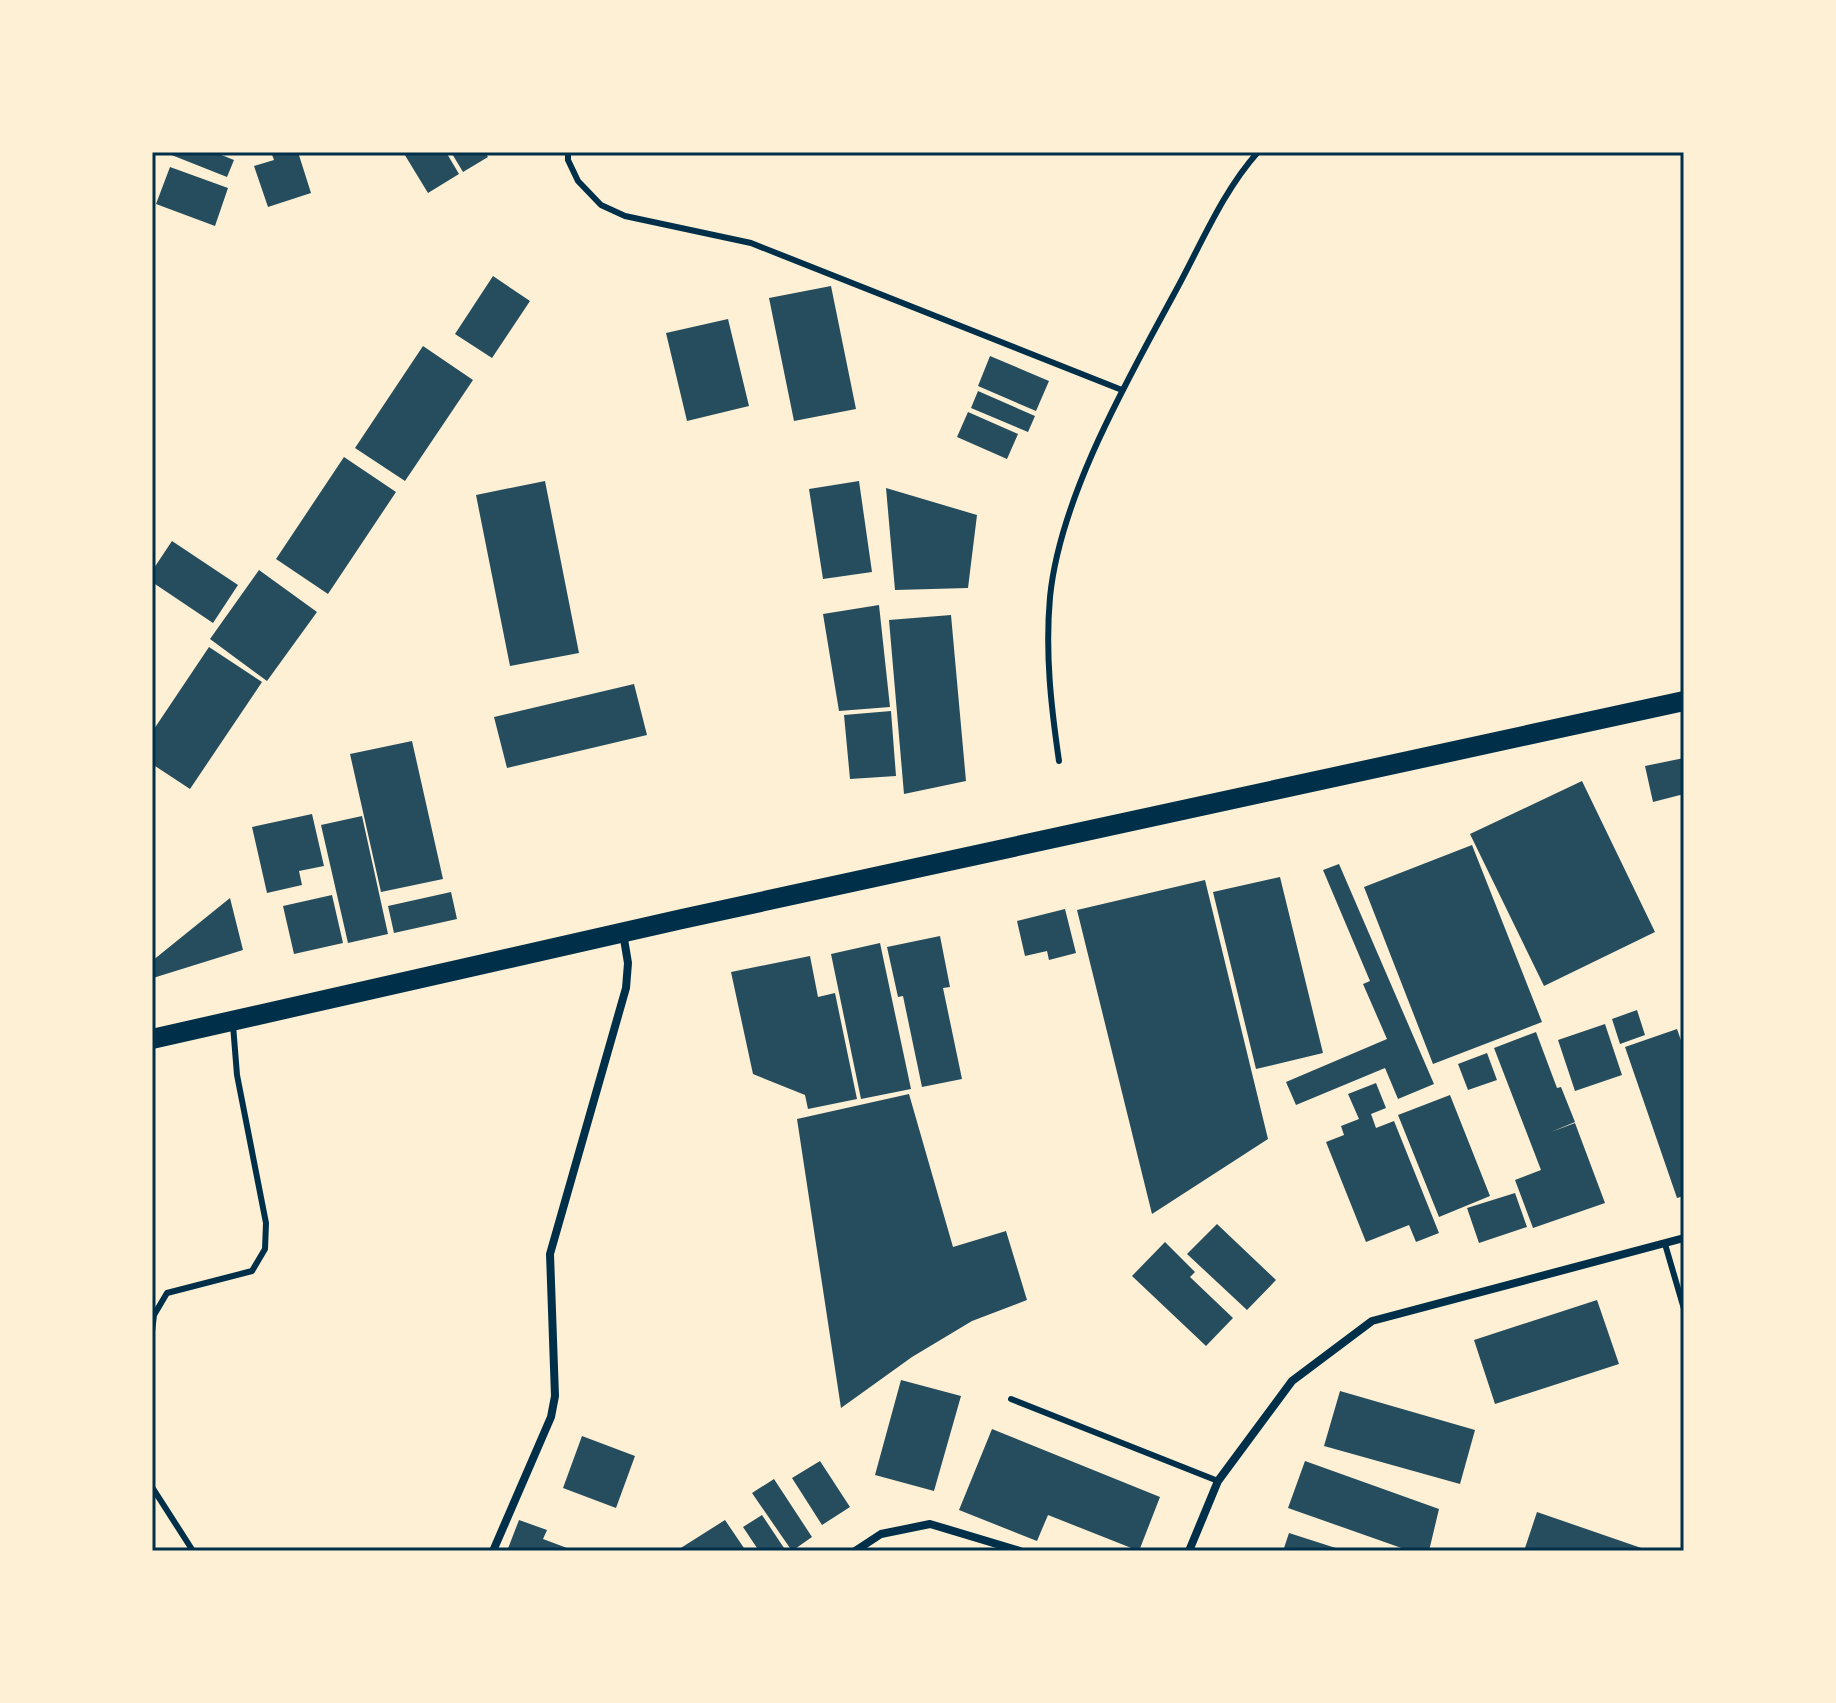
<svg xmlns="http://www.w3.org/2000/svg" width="1836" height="1703" font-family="'Public Sans',sans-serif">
  <rect width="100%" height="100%" fill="#fdf0d5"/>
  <!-- building -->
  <path fill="#264d5e" d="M 164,152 L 214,152 L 234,160 L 227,177 Z
    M 271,152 L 298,152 L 311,193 L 268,207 L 254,166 L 274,160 Z
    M 403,152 L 446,152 L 459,174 L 428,193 Z
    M 451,152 L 485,152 L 488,157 L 463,172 Z
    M 170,167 L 228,188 L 215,226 L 156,204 Z
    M 493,276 L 530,301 L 492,358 L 455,334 Z
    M 831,286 L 856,409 L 794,421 L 769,298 Z
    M 728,319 L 749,406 L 687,421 L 666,333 Z
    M 423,346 L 473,380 L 405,481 L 355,448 Z
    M 990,356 L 1049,381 L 1036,411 L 978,386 Z
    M 978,391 L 1035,416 L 1028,432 L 971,408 Z
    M 968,412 L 1018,434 L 1007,459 L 957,437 Z
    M 344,457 L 396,492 L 328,594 L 276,559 Z
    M 545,481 L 579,653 L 510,666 L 476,495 Z
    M 859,481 L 872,572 L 823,579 L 809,489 Z
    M 886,488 L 977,515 L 968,588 L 895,590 Z
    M 172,541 L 238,585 L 213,623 L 152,582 L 152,571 Z
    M 259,570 L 317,612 L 267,681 L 210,639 Z
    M 879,605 L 890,707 L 839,711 L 823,614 Z
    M 951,615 L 966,781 L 904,794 L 889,620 Z
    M 209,647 L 262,682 L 190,789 L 152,764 L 152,732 Z
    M 634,684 L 647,735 L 507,768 L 494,717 Z
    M 891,711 L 896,776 L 850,779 L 844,715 Z
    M 412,741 L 443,879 L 381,892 L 350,754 Z
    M 1684,758 L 1684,794 L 1653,802 L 1645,766 Z
    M 1582,781 L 1655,932 L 1544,986 L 1470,834 Z
    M 312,814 L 324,866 L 299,871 L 302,885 L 267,893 L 252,827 Z
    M 362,816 L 388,934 L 348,943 L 321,825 Z
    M 1472,845 L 1542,1022 L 1433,1064 L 1364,887 Z
    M 1339,864 L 1434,1084 L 1398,1099 L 1385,1068 L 1296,1105 L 1286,1082 L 1387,1039 L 1363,984 L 1370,981 L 1323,870 Z
    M 1280,877 L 1323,1053 L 1256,1069 L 1213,892 Z
    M 1205,880 L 1268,1139 L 1152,1214 L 1077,910 Z
    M 451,892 L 457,919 L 394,933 L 388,906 Z
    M 332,895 L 343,943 L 294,954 L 283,906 Z
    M 230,898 L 243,950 L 153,978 L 152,961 Z
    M 1065,909 L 1076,953 L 1049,960 L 1047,951 L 1025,956 L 1017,921 Z
    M 940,936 L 950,987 L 943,988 L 962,1079 L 922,1087 L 903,996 L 898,997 L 887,947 Z
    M 880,943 L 911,1089 L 861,1099 L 831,954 Z
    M 810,956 L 818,997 L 835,993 L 857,1099 L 808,1109 L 805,1095 L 753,1074 L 731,972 Z
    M 1637,1010 L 1645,1035 L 1620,1044 L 1612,1019 Z
    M 1605,1024 L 1622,1075 L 1575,1091 L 1558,1040 Z
    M 1677,1029 L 1684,1049 L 1684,1196 L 1677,1198 L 1625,1047 Z
    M 1536,1032 L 1557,1088 L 1561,1087 L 1575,1122 L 1551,1132 L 1575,1123 L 1605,1203 L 1533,1228 L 1515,1180 L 1541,1170 L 1494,1048 Z
    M 1487,1053 L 1497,1080 L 1468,1090 L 1458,1064 Z
    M 1376,1083 L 1386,1108 L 1371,1114 L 1376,1128 L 1394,1121 L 1439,1233 L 1416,1242 L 1409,1225 L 1366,1242 L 1326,1142 L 1344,1135 L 1341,1126 L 1359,1119 L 1348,1094 Z
    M 909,1094 L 953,1247 L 1006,1231 L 1027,1300 L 972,1321 L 912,1357 L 841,1408 L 797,1119 Z
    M 1450,1095 L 1490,1196 L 1439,1217 L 1398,1115 Z
    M 1515,1193 L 1527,1227 L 1479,1243 L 1467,1208 Z
    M 1217,1224 L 1276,1280 L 1247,1310 L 1187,1254 Z
    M 1165,1242 L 1195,1272 L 1190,1277 L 1233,1318 L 1206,1346 L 1132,1276 Z
    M 1597,1300 L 1619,1364 L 1495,1404 L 1474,1340 Z
    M 901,1380 L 961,1396 L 934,1491 L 875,1475 Z
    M 1340,1391 L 1475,1430 L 1460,1484 L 1324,1446 Z
    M 992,1429 L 1160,1497 L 1139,1551 L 1048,1515 L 1037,1541 L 959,1510 Z
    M 582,1436 L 635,1456 L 616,1508 L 563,1488 Z
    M 820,1461 L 850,1507 L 822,1525 L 792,1478 Z
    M 1305,1461 L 1439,1509 L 1429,1551 L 1410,1551 L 1288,1508 Z
    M 774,1479 L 812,1537 L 792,1551 L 752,1493 Z
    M 1537,1512 L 1650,1551 L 1524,1551 Z
    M 762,1515 L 786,1551 L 759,1551 L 743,1527 Z
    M 519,1520 L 547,1530 L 543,1539 L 575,1551 L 507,1551 Z
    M 725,1520 L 746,1551 L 676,1551 Z
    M 1289,1533 L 1342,1550 L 1342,1551 L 1283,1551 Z"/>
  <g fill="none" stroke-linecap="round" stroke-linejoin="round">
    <!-- service -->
    <path stroke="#003049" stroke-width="6" d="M 568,152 L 568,160 L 578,181 L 601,205 L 625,216 L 751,243 L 1122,390
      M 1059,761 C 1051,706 1045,653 1050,597 C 1060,497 1127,381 1174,294 C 1200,247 1222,192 1258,152
      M 1665,1244 L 1684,1309
      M 152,1332 L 154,1315 L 167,1293 L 252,1271 L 265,1249 L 266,1223 L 237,1075 L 233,1025
      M 1011,1399 L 1218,1481
      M 152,1487 L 193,1551"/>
    <!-- minor -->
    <path stroke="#003049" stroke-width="8" d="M 493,1551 L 551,1417 L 555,1396 L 550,1254 L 626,988 L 628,963 L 623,933
      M 855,1551 L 881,1534 L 930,1524 L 1020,1551
      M 1189,1551 L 1218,1481 L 1292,1381 L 1372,1321 L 1684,1238"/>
    <!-- primary -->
    <path stroke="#003049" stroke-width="20" d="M 152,1039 L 682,919 L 1684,701"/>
  </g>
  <!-- border -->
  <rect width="1836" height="1703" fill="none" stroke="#fdf0d5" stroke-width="308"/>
  <rect x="154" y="154" width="1528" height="1395" fill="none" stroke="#003049" stroke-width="3"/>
</svg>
